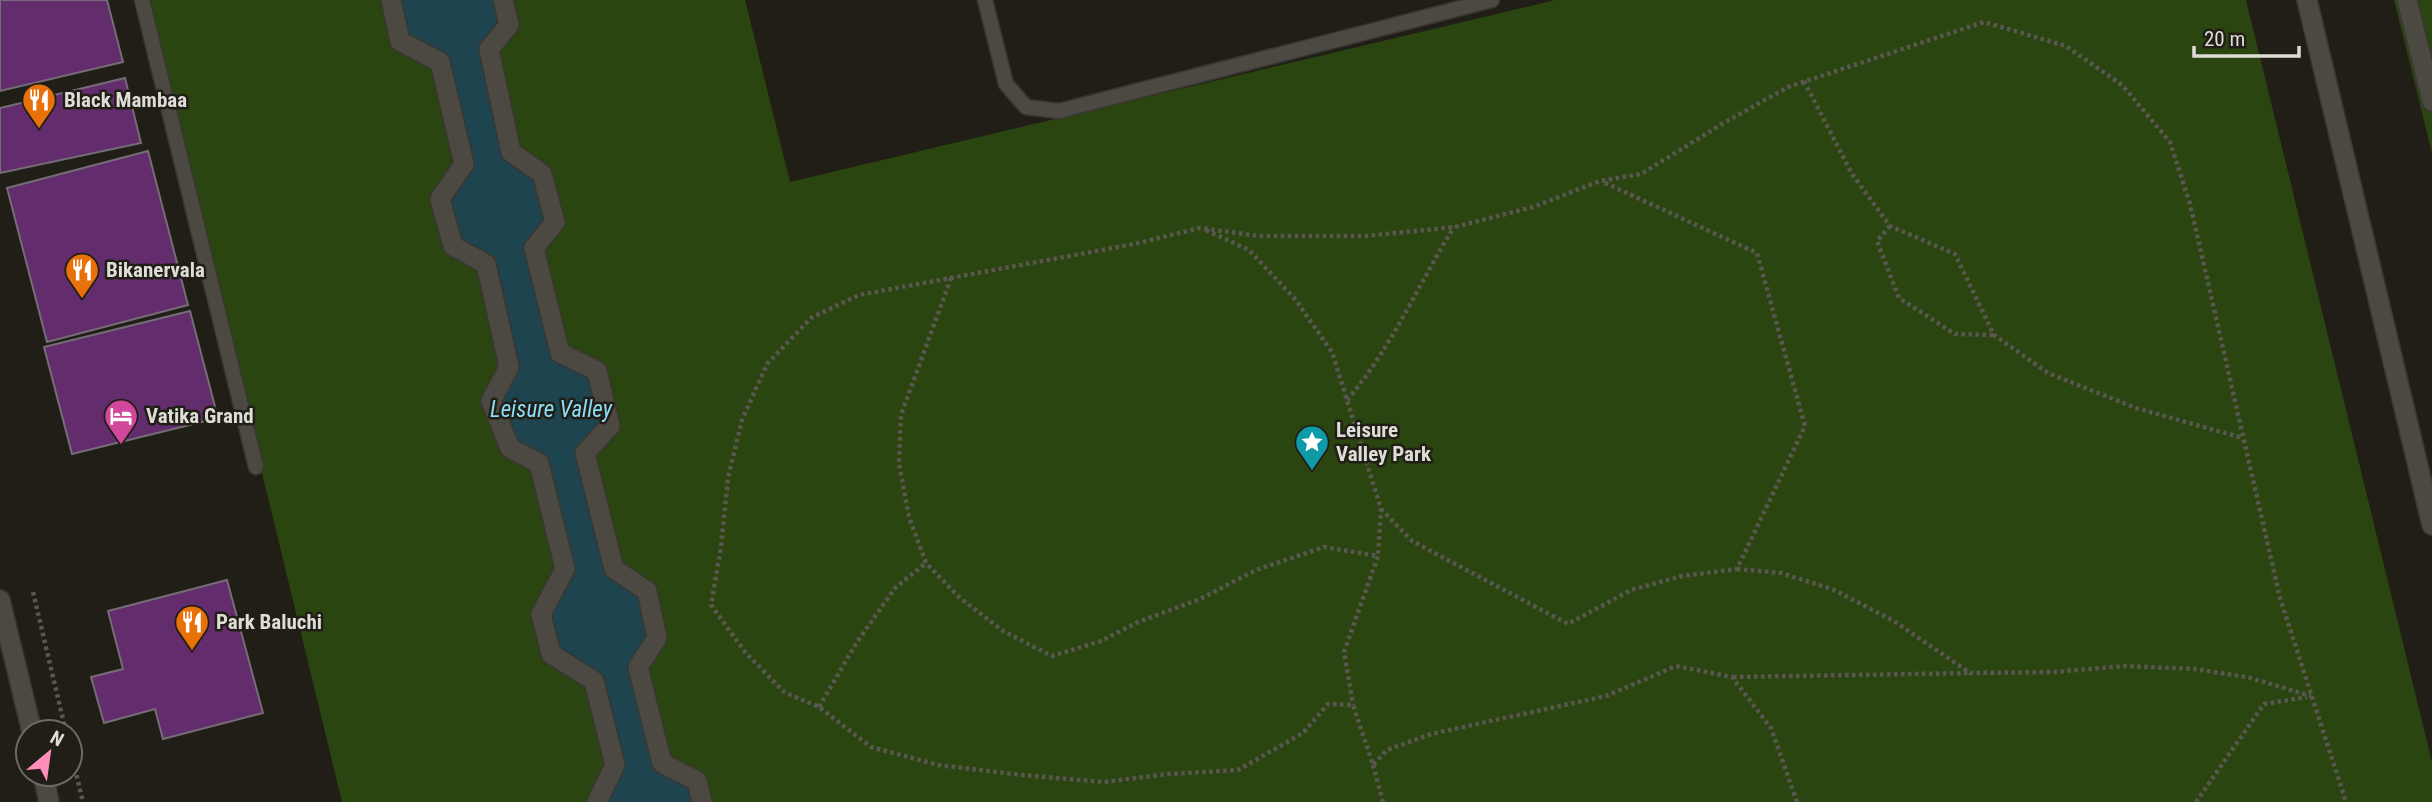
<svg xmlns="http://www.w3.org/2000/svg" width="2432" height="802" font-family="'Roboto Condensed',sans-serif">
  <rect width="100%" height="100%" fill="#201e16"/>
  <!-- green -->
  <path fill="#2b4510" d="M 147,0 L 745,0 L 790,182 L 1555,0 L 2246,0 L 2432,762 L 2432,802 L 342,802 Z
    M 2394,0 L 2432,0 L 2432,153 Z"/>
  <!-- water -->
  <path fill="#1d444f" d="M 391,0 L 503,0 L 509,25 L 489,49 L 511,152 L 542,174 L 555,222 L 534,248 L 560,353 L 597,371 L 610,426 L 585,454 L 614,569 L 647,591 L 657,638 L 638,667 L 662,763 L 697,781 L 702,802 L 597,802 L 615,764 L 594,681 L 551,654 L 541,614 L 565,569 L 539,464 L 510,448 L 491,401 L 509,367 L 486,264 L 453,246 L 440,199 L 464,164 L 440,62 L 400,41 Z"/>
  <!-- building -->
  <path fill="#632c6c" stroke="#746d75" stroke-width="2" d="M 0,0 L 107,0 L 123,62 L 0,91 Z
    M 125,78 L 141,143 L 0,173 L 0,108 Z
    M 148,151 L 188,305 L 47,342 L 7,188 Z
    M 190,311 L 218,418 L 72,454 L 44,347 Z
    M 227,580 L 263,713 L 163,739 L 155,709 L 104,723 L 91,677 L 123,669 L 108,611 Z"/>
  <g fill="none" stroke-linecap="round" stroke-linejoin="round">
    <!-- service casing -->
    <g stroke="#383732" stroke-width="17">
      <path id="service" d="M 142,0 L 256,467
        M 985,0 L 1006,84 L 1026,107 L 1059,111 L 1492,0"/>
    </g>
    <!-- pedestrian casing -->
    <g stroke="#383732" stroke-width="22">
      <path id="pedestrian" d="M 391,0 L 400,41 L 440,62 L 464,164 L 440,199 L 453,246 L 486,264 L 509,367 L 491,401 L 510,448 L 539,463 L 565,569 L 541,614 L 551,654 L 594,681 L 615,765 L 597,802
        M 503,0 L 509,25 L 489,49 L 511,152 L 542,174 L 555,222 L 534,248 L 560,353 L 597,371 L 610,426 L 585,453 L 614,569 L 647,591 L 657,638 L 638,667 L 662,763 L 697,781 L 702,802"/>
    </g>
    <!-- minor casing -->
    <g stroke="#383732" stroke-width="22">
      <path id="minor" d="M 0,600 L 32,732
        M 43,774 L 49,802"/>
    </g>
    <!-- tertiary casing -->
    <g stroke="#383732" stroke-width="22">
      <path id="tertiary" d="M 2307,0 L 2432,525
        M 2407,0 L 2432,101"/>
    </g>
    <!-- path -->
    <path stroke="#595750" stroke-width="4.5" stroke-dasharray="3.5 3.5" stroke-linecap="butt" d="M 1804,81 L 1852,174 L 1890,226 L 1955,254 L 1994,335 L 2048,373 L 2136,408 L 2243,438
      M 1890,226 L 1877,241 L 1899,298 L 1955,334 L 1994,335
      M 1206,230 L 1249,250 L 1295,299 L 1332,352 L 1381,509 L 1378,556
      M 951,278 L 901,415 L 899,464 L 909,517 L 926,563 L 959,597 L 1003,631 L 1052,656 L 1101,641 L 1138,622 L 1200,599 L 1256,570 L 1324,547 L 1378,556 L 1344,652 L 1353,705
      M 1347,400 C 1391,349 1418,285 1454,227
      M 1381,509 L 1412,541 L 1568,624 L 1631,590 L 1682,576 L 1737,569 L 1805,426 L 1757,253 L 1603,182
      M 1737,569 L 1781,573 L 1832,589 L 1894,621 L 1970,673 L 2054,672 L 2125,666 L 2195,669 L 2247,677 L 2311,696
      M 33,592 L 66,732
      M 1733,677 L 1969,673
      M 819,707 L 857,642 L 895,588 L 926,563
      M 70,748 L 83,802
      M 1373,765 L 1383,802
      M 1797,802 L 1771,728 L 1732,677 L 1676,666 L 1606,696 L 1431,734 L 1387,750 L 1373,765 L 1353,705 L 1328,704 L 1303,733 L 1238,770 L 1168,774 L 1104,782 L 1022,775 L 938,765 L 871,747 L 819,707 L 784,692 L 745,652 L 711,605 L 721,547 L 728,478 L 742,420 L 767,364 L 811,318 L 859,295 L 1134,244 L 1200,228 L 1259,236 L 1366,236 L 1455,227 L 1533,207 L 1600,181 L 1641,174 L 1722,124 L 1788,87 L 1984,22 L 2066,46 L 2122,85 L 2170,142 L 2190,204 L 2280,598 L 2346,802
      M 2196,802 L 2264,704 L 2307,697"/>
    <!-- service -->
    <use href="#service" stroke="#4b4941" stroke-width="14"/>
    <!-- pedestrian -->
    <use href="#pedestrian" stroke="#4b4941" stroke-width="19"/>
    <!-- minor -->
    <use href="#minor" stroke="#4b4941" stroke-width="19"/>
    <!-- tertiary -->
    <use href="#tertiary" stroke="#4b4941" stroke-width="19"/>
  </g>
  <!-- icons -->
  <defs>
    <g id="restaurant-pin" transform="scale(1.75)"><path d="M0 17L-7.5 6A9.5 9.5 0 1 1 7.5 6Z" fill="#e8710a" stroke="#201e16"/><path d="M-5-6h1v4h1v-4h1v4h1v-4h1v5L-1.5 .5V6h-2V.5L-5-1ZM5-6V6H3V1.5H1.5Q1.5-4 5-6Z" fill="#fff"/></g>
    <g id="hotel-pin" transform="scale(1.75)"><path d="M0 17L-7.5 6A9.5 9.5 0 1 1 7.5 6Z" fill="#d1479c" stroke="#201e16"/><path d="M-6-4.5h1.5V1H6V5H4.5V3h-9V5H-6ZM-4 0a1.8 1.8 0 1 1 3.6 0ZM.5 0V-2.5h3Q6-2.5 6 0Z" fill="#fff"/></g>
    <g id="sight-pin" transform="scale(1.75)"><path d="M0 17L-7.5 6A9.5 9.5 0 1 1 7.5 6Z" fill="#0f9aa8" stroke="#201e16"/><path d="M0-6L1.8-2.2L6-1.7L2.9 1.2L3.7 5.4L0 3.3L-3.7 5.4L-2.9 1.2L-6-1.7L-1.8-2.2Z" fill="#fff"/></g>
  </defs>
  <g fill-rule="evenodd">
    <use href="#restaurant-pin" x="39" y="100"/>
    <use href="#restaurant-pin" x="82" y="270"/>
    <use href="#hotel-pin" x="121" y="416"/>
    <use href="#sight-pin" x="1312" y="442"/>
    <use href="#restaurant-pin" x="192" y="622"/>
  </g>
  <g text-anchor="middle" stroke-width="5" stroke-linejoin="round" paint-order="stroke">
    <!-- poi labels -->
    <g font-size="21" font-weight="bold" fill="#deddd8" stroke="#201e16" text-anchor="start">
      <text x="64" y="107">Black Mambaa</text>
      <text x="106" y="277">Bikanervala</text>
      <text x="146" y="423">Vatika Grand</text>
      <text x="1336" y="437">Leisure<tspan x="1336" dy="24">Valley Park</tspan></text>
      <text x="216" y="629">Park Baluchi</text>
    </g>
    <!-- water labels -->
    <g font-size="23" font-style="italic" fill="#89ddf7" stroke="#201e16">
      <text x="551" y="417">Leisure Valley</text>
    </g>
  </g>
  <!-- north arrow -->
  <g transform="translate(49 753) rotate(29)"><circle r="33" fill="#201e16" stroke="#6c6a64" stroke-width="2"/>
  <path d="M0-5L12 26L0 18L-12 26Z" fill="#fe8ebc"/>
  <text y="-10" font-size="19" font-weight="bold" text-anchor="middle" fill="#deddd8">N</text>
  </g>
  <!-- scale -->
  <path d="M2194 46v10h105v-10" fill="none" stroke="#deddd8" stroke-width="3.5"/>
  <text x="2204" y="46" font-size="21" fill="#deddd8" stroke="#201e16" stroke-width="5" paint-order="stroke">20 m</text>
</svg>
